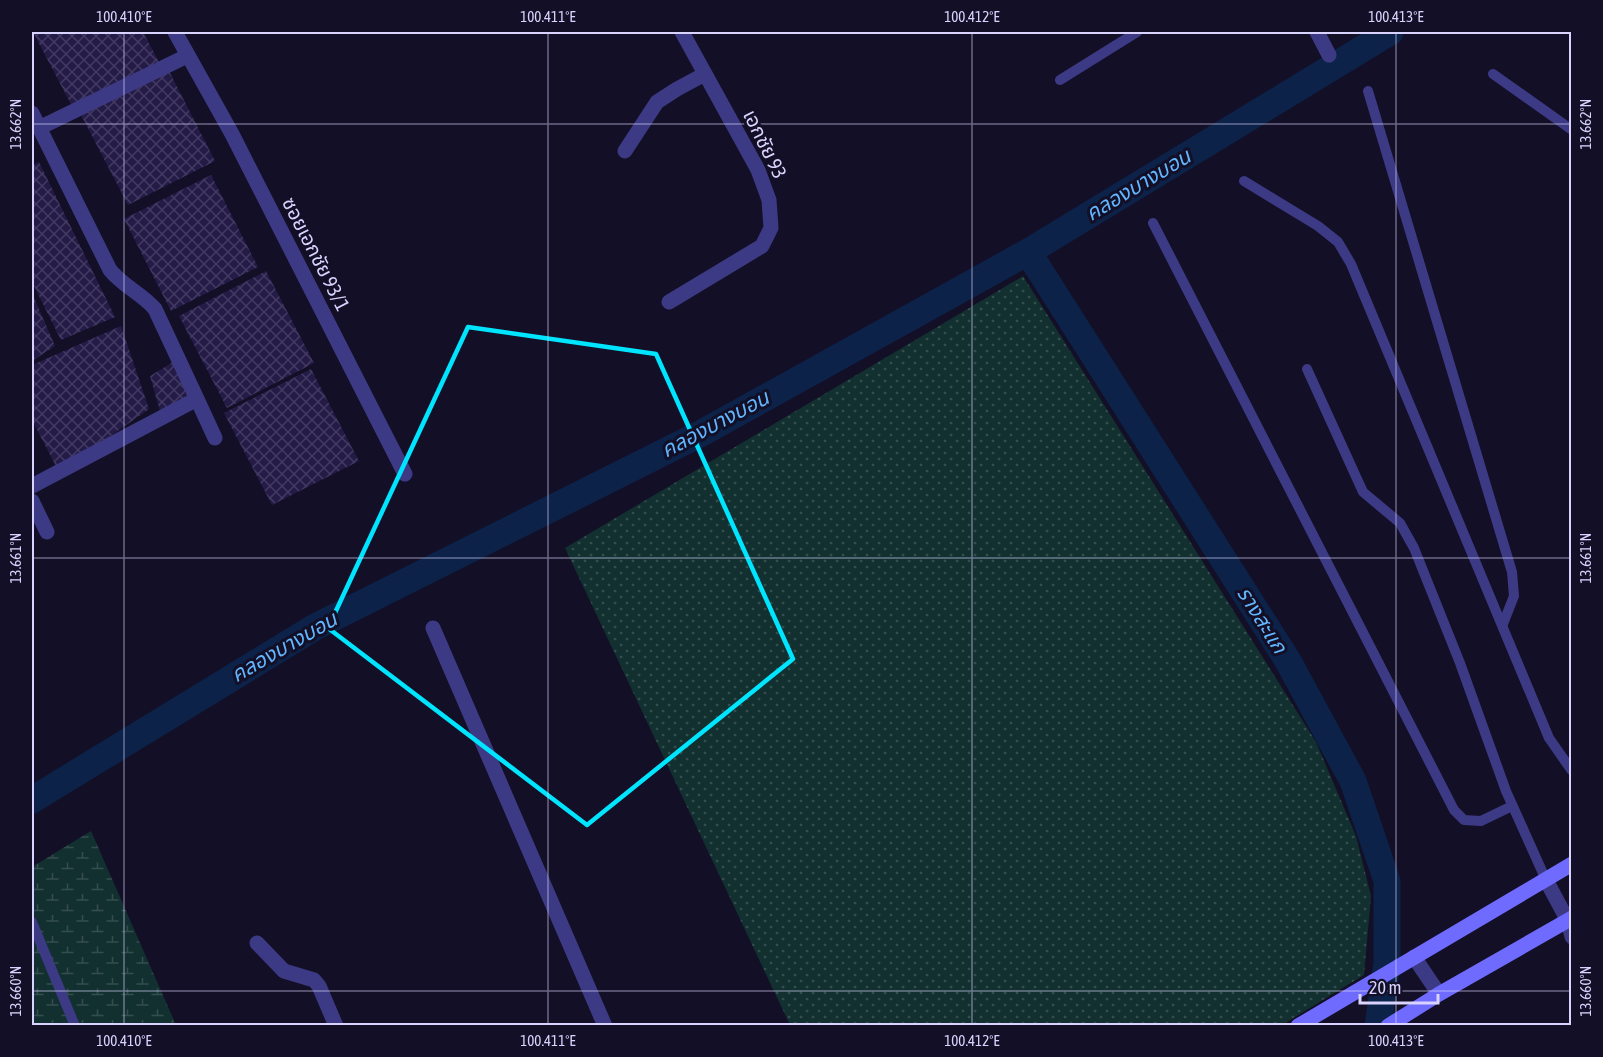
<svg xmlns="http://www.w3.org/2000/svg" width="1603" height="1057" font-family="'Asap Condensed','Noto Sans Thai',sans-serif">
  <defs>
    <pattern id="green-dots" width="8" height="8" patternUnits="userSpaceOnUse" patternTransform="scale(1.5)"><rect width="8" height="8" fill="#12302f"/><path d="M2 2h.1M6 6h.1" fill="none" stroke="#344d4e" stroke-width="1.8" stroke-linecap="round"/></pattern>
    <pattern id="wetland-marsh" width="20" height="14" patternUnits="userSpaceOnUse" patternTransform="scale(1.5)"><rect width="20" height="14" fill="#12302f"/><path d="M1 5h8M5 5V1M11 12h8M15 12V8" fill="none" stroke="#344d4e"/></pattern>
    <pattern id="building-cross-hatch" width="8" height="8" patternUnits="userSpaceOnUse" patternTransform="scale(1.5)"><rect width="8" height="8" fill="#241b47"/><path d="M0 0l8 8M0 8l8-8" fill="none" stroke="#433b63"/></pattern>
  </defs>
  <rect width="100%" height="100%" fill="#130f26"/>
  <!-- green -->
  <path fill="url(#green-dots)" d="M 1023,276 L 1316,742 L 1356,836 L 1371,896 L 1364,975 L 1282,1025 L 790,1025 L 565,548 Z"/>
  <!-- wetland -->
  <path fill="url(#wetland-marsh)" d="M 91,831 L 176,1025 L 32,1026 L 32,867 Z"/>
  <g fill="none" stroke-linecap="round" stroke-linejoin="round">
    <!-- canal -->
    <path stroke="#0c2248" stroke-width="27" d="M 1028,252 L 1288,661 L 1353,781 L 1387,881 L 1387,964 L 1378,1026
      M 32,800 L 315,627 L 700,434 L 1028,252 L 1390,32"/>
  </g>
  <!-- building -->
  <path fill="url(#building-cross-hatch)" d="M 33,32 L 143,32 L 161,66 L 74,110 Z
    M 168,69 L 215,161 L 128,205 L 80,113 Z
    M 39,162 L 115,317 L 61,340 L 32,282 L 32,165 Z
    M 211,175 L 258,267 L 171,311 L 124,219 Z
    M 266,271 L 314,363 L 227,408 L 179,316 Z
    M 32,293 L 55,346 L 32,361 Z
    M 121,326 L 149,409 L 59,472 L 32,420 L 32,365 Z
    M 173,362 L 189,396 L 160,411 L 150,376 Z
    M 311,369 L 359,461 L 272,505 L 224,413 Z"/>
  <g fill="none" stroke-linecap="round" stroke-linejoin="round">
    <!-- lane -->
    <path stroke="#3d3a85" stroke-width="10" d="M 1493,74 L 1572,130
      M 1060,80 L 1137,32
      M 1368,91 L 1512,572 L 1514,596 L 1503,624
      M 1244,181 L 1318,226 L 1338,242 L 1351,264 L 1549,738 L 1572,771
      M 1153,223 L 1454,810 L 1464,820 L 1481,821 L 1512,806
      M 1307,369 L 1363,492 L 1400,523 L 1414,548 L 1460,663 L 1506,791 L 1546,880
      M 32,922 L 75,1026"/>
    <!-- street -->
    <path stroke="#3d3a85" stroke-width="15" d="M 175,32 L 232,134 L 405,474
      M 1317,32 L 1329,55
      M 32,113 L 110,270 C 124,287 141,293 155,309 L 197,399
      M 39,128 L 187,56
      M 625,151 L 657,102 L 677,89 L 705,74
      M 669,302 L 762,246 L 771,228 L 769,200 L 758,170 L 682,32
      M 32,486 L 197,399 L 215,438
      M 32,501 L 47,532
      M 433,628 L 605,1026
      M 1546,880 L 1568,921 L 1572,937
      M 257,943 L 284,971 L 314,980 L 319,986 L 336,1026
      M 1414,957 L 1439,994"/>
    <!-- secondary -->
    <path stroke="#6f6bff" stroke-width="15" d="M 1298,1026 L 1572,864
      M 1388,1026 L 1439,994 L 1572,918"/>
  </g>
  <!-- marked area -->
  <path fill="none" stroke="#00e5ff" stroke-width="4.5" stroke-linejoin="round" d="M 468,327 L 656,354 L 793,659 L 587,825 L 328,628 Z"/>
  <!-- ticks -->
  <path fill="none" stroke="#d9d4ff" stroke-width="1.5" stroke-opacity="0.45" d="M 124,32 L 124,1026M 548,32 L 548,1026M 972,32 L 972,1026M 1396,32 L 1396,1026M 32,124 L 1572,124M 32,558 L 1572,558M 32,991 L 1572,991"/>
  <g text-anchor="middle" stroke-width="6" stroke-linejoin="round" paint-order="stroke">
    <!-- street labels -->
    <g font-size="20" fill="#d9d4ff" stroke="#130f26">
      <text transform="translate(765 144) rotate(64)" y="7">เอกชัย 93</text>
      <text transform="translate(316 254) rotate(63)" y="7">ซอยเอกชัย 93/1</text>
    </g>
    <!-- water labels -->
    <g font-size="21" font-style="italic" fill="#62b6ff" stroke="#130f26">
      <text transform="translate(1138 185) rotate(-31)" y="7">คลองบางบอน</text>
      <text transform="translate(715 424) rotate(-28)" y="7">คลองบางบอน</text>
      <text transform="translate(1262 620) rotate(58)" y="7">รางสะแก</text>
      <text transform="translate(284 647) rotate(-30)" y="7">คลองบางบอน</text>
    </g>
  </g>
  <!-- border -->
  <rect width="1603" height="1057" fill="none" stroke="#130f26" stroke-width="66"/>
  <!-- scale -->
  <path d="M1360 994v9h78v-9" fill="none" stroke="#d9d4ff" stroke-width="3"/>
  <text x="1369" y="994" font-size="18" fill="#d9d4ff" stroke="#130f26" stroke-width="4.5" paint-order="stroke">20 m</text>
  <rect x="33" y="33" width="1537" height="991" fill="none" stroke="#d9d4ff" stroke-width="2"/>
  <g font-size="15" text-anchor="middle" fill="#d9d4ff">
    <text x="124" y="22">100.410°E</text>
    <text x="548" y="22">100.411°E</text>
    <text x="972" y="22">100.412°E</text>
    <text x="1396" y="22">100.413°E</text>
    <text transform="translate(16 124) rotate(-90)" y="5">13.662°N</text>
    <text transform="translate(1586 124) rotate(-90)" y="5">13.662°N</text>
    <text transform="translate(16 558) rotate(-90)" y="5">13.661°N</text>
    <text transform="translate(1586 558) rotate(-90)" y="5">13.661°N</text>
    <text transform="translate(16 991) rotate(-90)" y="5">13.660°N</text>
    <text transform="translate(1586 991) rotate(-90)" y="5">13.660°N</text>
    <text x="124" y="1046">100.410°E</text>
    <text x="548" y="1046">100.411°E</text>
    <text x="972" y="1046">100.412°E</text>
    <text x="1396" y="1046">100.413°E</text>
  </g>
</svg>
